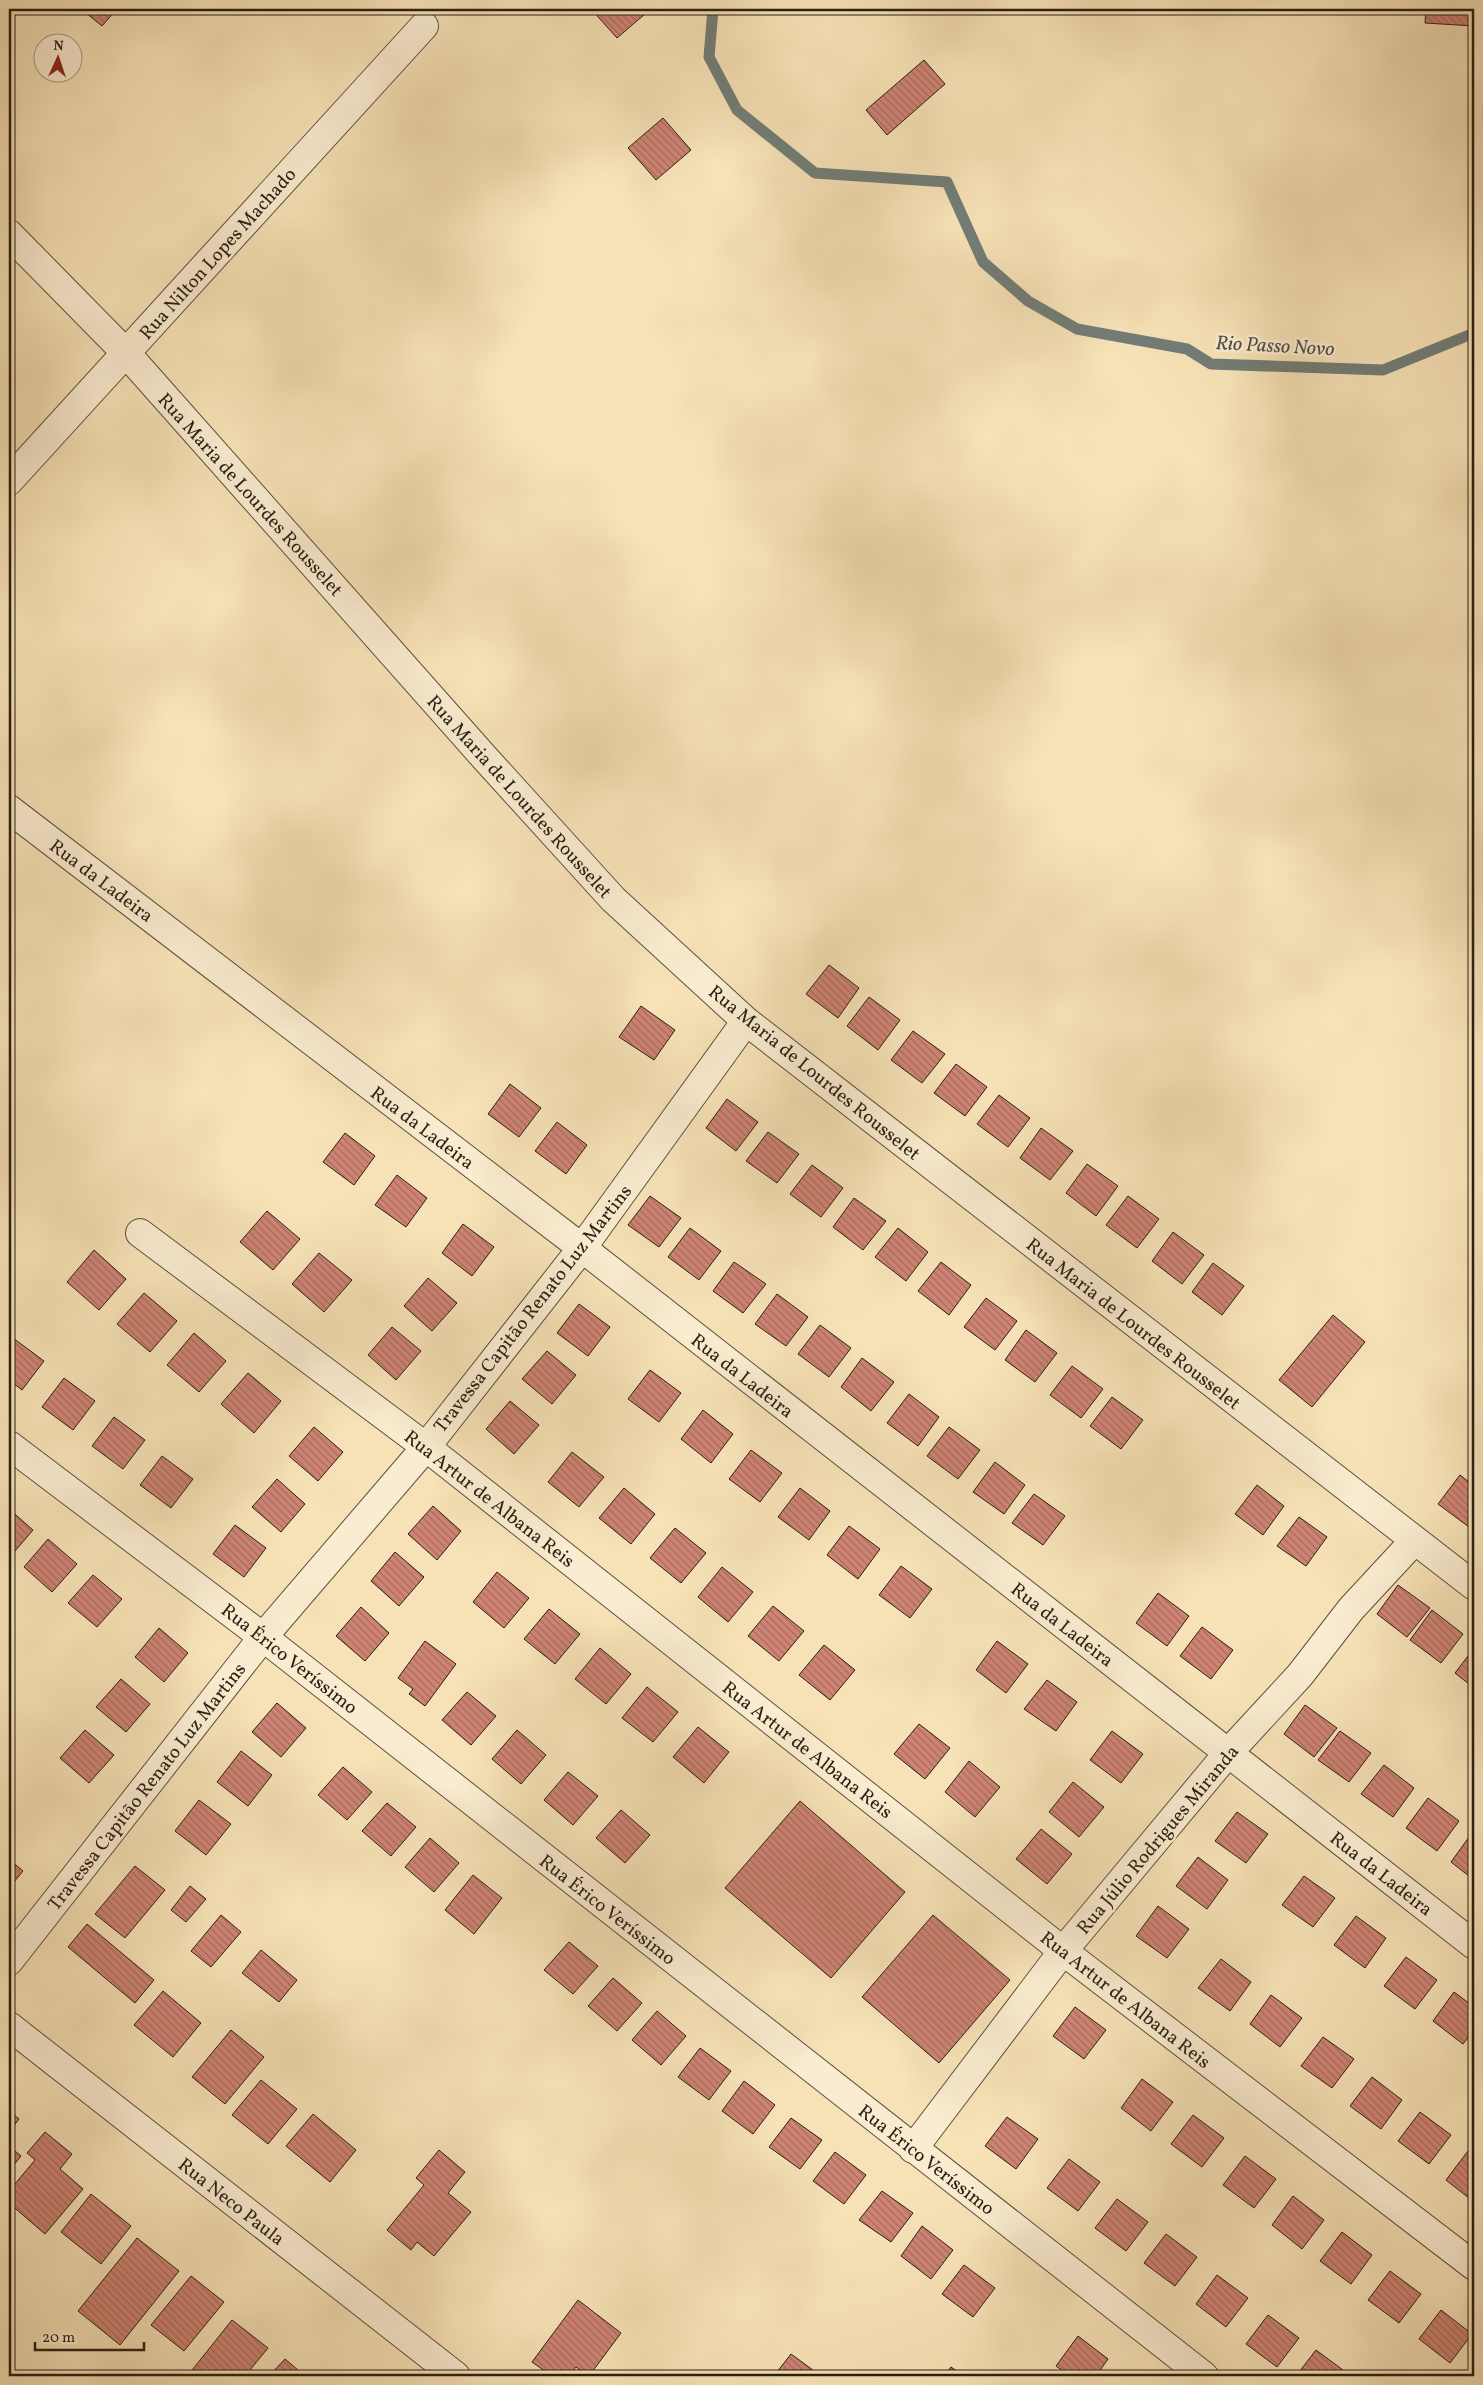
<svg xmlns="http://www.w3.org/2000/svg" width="1483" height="2385" font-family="Vollkorn,serif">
  <defs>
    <pattern id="building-back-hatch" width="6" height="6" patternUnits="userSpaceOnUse" patternTransform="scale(1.25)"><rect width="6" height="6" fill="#cf8474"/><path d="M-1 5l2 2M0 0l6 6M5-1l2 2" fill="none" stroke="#a86b5e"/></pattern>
  </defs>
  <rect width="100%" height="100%" fill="#f7e2b7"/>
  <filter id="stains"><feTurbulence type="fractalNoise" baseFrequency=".004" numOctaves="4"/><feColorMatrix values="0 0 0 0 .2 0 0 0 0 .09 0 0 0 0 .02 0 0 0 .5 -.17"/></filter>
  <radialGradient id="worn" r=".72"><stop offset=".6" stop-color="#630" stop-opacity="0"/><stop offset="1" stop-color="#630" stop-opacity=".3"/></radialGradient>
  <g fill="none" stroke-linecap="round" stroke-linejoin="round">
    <!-- stream -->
    <path stroke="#727d77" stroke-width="11" d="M 713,9 L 709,57 L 737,110 L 815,173 L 947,182 L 983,262 L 1028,301 L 1077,329 L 1187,349 L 1211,364 L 1383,370 L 1474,333"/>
  </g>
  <!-- building -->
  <path fill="url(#building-back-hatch)" stroke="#291f13" d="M 81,9 L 117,9 L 102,26 Z
    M 591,9 L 640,9 L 645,14 L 617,38 Z
    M 1426,9 L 1474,9 L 1474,26 L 1425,23 Z
    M 924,60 L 945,84 L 887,135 L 866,110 Z
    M 663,118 L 691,150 L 656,180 L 628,148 Z
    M 829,965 L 859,988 L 838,1018 L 806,994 Z
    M 869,997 L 900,1020 L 878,1050 L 847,1026 Z
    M 641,1006 L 675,1030 L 654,1060 L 619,1037 Z
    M 913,1031 L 945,1054 L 922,1083 L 891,1060 Z
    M 956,1064 L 987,1087 L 965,1116 L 934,1093 Z
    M 510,1084 L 541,1108 L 519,1137 L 488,1114 Z
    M 999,1095 L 1030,1118 L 1008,1147 L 977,1124 Z
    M 727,1099 L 758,1122 L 736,1151 L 706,1128 Z
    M 557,1122 L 587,1145 L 566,1174 L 535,1151 Z
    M 1041,1128 L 1073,1151 L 1050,1180 L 1020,1158 Z
    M 768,1132 L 799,1154 L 777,1183 L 746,1161 Z
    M 345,1133 L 375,1156 L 354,1185 L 323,1162 Z
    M 1087,1164 L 1118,1186 L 1096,1216 L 1066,1193 Z
    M 812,1165 L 843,1188 L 821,1217 L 790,1194 Z
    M 397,1175 L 427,1198 L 406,1227 L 375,1205 Z
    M 650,1196 L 681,1218 L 659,1247 L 628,1225 Z
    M 1128,1196 L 1159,1219 L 1137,1248 L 1106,1225 Z
    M 854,1198 L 886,1221 L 863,1250 L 833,1227 Z
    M 267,1211 L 300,1239 L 273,1270 L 240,1242 Z
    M 463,1224 L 494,1247 L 472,1276 L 442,1253 Z
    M 690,1228 L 721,1251 L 699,1280 L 668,1257 Z
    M 898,1228 L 928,1252 L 906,1281 L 875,1257 Z
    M 1173,1232 L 1204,1255 L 1182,1284 L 1152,1261 Z
    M 94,1250 L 126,1279 L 99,1310 L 67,1282 Z
    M 319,1253 L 352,1280 L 324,1312 L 292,1284 Z
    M 734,1262 L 766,1284 L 743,1313 L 713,1291 Z
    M 941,1262 L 971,1285 L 949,1315 L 918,1291 Z
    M 1213,1263 L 1244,1286 L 1222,1315 L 1192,1292 Z
    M 428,1278 L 457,1303 L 432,1331 L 404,1306 Z
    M 144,1293 L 177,1321 L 150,1352 L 117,1324 Z
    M 777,1294 L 808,1317 L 786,1346 L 755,1324 Z
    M 986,1298 L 1017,1321 L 995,1350 L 964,1327 Z
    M 579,1304 L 610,1327 L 588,1356 L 557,1333 Z
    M 1333,1315 L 1365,1342 L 1312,1407 L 1279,1380 Z
    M 820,1325 L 851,1348 L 829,1377 L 798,1354 Z
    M 392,1327 L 421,1351 L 396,1380 L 368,1355 Z
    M 1026,1330 L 1057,1353 L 1035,1382 L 1005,1360 Z
    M 194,1333 L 226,1361 L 199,1392 L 167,1365 Z
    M 13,1338 L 44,1361 L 22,1390 L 9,1380 L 9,1344 Z
    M 547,1351 L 576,1375 L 552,1404 L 522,1379 Z
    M 862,1358 L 894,1382 L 871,1411 L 841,1387 Z
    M 1072,1366 L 1103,1389 L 1081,1418 L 1050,1395 Z
    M 650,1370 L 681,1393 L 659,1422 L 628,1399 Z
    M 248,1373 L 281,1401 L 254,1433 L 221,1404 Z
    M 64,1378 L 95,1401 L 73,1430 L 42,1407 Z
    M 909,1394 L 939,1417 L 918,1446 L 887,1423 Z
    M 1112,1397 L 1143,1420 L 1121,1449 L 1090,1426 Z
    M 510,1401 L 539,1425 L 514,1454 L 486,1429 Z
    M 703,1410 L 733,1434 L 711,1463 L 681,1439 Z
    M 114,1417 L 145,1440 L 123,1469 L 92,1446 Z
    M 314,1427 L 343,1452 L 318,1481 L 289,1456 Z
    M 949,1427 L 980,1450 L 958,1479 L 927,1456 Z
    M 751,1450 L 782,1473 L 760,1502 L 729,1479 Z
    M 572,1452 L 604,1477 L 579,1507 L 548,1482 Z
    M 162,1456 L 193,1479 L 171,1508 L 140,1485 Z
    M 995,1462 L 1025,1485 L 1004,1514 L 973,1492 Z
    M 1460,1475 L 1474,1486 L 1474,1520 L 1469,1527 L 1438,1504 Z
    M 277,1479 L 305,1504 L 281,1532 L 252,1507 Z
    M 1257,1485 L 1284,1506 L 1263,1535 L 1235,1514 Z
    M 624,1488 L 655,1514 L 631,1544 L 599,1518 Z
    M 800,1488 L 830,1511 L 809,1540 L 778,1517 Z
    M 1034,1494 L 1065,1516 L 1043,1545 L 1012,1523 Z
    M 433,1506 L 461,1531 L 437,1560 L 408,1534 Z
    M 9,1509 L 33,1530 L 9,1558 Z
    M 1299,1517 L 1327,1537 L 1306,1566 L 1277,1546 Z
    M 235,1525 L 266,1548 L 244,1577 L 213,1554 Z
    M 849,1526 L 880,1549 L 858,1579 L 827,1555 Z
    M 675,1528 L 706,1553 L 681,1583 L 650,1558 Z
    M 48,1539 L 77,1564 L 52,1592 L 24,1567 Z
    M 395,1552 L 424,1577 L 399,1606 L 371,1581 Z
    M 901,1566 L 932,1589 L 910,1618 L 879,1595 Z
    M 722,1567 L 753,1592 L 728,1622 L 698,1597 Z
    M 497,1572 L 529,1598 L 504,1628 L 473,1602 Z
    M 93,1575 L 122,1599 L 97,1627 L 68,1603 Z
    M 1398,1585 L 1430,1608 L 1407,1637 L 1377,1614 Z
    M 1158,1593 L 1189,1616 L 1167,1646 L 1136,1623 Z
    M 773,1606 L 804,1631 L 779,1661 L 748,1636 Z
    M 361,1607 L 389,1633 L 365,1661 L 336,1636 Z
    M 549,1609 L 580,1634 L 555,1664 L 524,1639 Z
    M 1432,1610 L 1463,1634 L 1441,1663 L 1410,1640 Z
    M 1202,1627 L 1233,1650 L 1211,1679 L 1180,1656 Z
    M 159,1628 L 188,1653 L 164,1682 L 135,1657 Z
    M 425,1641 L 456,1664 L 425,1706 L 409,1694 L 413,1689 L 398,1678 Z
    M 997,1641 L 1028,1664 L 1006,1693 L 976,1670 Z
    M 824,1645 L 855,1670 L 830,1700 L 799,1675 Z
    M 600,1648 L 631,1674 L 606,1704 L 575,1679 Z
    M 1474,1648 L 1474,1688 L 1455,1673 Z
    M 121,1679 L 150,1704 L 126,1732 L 96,1707 Z
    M 1047,1680 L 1077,1702 L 1056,1731 L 1024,1709 Z
    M 647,1687 L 678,1712 L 653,1742 L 622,1718 Z
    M 467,1692 L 496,1716 L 471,1745 L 442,1720 Z
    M 277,1703 L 306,1728 L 281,1757 L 252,1732 Z
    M 1305,1705 L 1337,1728 L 1314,1757 L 1284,1734 Z
    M 919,1724 L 950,1748 L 925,1779 L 894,1754 Z
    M 698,1727 L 729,1752 L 704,1783 L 673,1757 Z
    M 85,1730 L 114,1755 L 89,1783 L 60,1758 Z
    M 517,1730 L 546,1755 L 521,1784 L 492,1759 Z
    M 1112,1731 L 1143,1754 L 1121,1783 L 1090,1760 Z
    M 1340,1731 L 1371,1753 L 1349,1782 L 1318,1760 Z
    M 241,1751 L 272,1775 L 248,1806 L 217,1782 Z
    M 969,1761 L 1000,1787 L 975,1817 L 945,1792 Z
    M 1384,1765 L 1414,1788 L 1393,1817 L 1361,1794 Z
    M 343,1767 L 372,1792 L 347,1820 L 318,1795 Z
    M 568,1772 L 598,1796 L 573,1825 L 544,1800 Z
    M 1073,1782 L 1104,1807 L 1079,1837 L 1049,1812 Z
    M 1428,1798 L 1459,1821 L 1437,1851 L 1406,1828 Z
    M 199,1800 L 231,1824 L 206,1855 L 175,1831 Z
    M 800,1801 L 905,1892 L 831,1978 L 725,1888 Z
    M 387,1803 L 416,1827 L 391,1856 L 362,1831 Z
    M 621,1810 L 650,1835 L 625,1863 L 596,1838 Z
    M 1237,1812 L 1268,1834 L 1246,1863 L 1215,1841 Z
    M 1041,1829 L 1072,1854 L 1047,1884 L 1016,1859 Z
    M 1472,1833 L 1474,1834 L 1474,1880 L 1451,1862 Z
    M 430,1838 L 459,1863 L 434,1892 L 405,1867 Z
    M 1198,1857 L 1228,1880 L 1207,1909 L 1176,1886 Z
    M 9,1859 L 23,1871 L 9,1888 Z
    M 135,1866 L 165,1890 L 125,1938 L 95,1914 Z
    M 473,1875 L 502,1898 L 474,1934 L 445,1910 Z
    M 1304,1876 L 1335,1898 L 1313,1927 L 1282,1905 Z
    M 190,1886 L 206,1899 L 186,1922 L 171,1910 Z
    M 1158,1906 L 1189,1929 L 1167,1958 L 1136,1936 Z
    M 221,1915 L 241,1932 L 211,1967 L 191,1951 Z
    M 933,1915 L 1010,1980 L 939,2063 L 862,1997 Z
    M 1356,1916 L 1386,1938 L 1365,1968 L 1334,1945 Z
    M 87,1924 L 154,1980 L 135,2003 L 68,1947 Z
    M 569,1942 L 598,1966 L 573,1994 L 544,1970 Z
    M 261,1950 L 297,1980 L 279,2002 L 242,1973 Z
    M 1406,1957 L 1437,1980 L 1415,2009 L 1384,1986 Z
    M 1221,1959 L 1251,1982 L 1230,2011 L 1198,1988 Z
    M 613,1978 L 642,2003 L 617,2031 L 588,2006 Z
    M 163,1991 L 201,2023 L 173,2057 L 134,2025 Z
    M 1454,1992 L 1474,2007 L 1474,2030 L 1463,2044 L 1433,2021 Z
    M 1271,1995 L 1302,2018 L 1280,2047 L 1250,2024 Z
    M 1075,2007 L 1106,2030 L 1084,2059 L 1053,2036 Z
    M 657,2011 L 686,2036 L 661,2065 L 632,2040 Z
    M 231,2030 L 264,2057 L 225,2104 L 192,2077 Z
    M 1323,2037 L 1354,2059 L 1332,2088 L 1301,2066 Z
    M 700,2048 L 731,2071 L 709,2100 L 678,2077 Z
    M 1372,2077 L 1402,2100 L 1381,2129 L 1350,2106 Z
    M 1142,2079 L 1173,2102 L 1151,2131 L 1121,2108 Z
    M 261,2080 L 297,2109 L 268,2144 L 232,2115 Z
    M 744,2081 L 775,2105 L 753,2134 L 722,2111 Z
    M 9,2111 L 19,2119 L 9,2132 Z
    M 1420,2112 L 1451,2135 L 1429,2164 L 1398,2141 Z
    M 313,2114 L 356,2150 L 330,2182 L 286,2146 Z
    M 1193,2115 L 1224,2138 L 1202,2167 L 1171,2144 Z
    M 1007,2117 L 1038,2139 L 1016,2169 L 985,2146 Z
    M 791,2118 L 822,2140 L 800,2169 L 769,2147 Z
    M 45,2132 L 72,2154 L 60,2169 L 83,2189 L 45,2234 L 9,2203 L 9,2191 L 35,2160 L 27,2153 Z
    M 9,2146 L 21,2156 L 9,2171 Z
    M 439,2150 L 465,2172 L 448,2193 L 471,2212 L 434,2256 L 417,2242 L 411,2250 L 387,2230 L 424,2185 L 416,2178 Z
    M 1468,2151 L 1474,2156 L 1474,2202 L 1446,2180 Z
    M 835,2152 L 866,2175 L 844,2204 L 813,2181 Z
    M 1245,2156 L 1276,2179 L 1254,2208 L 1223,2185 Z
    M 1069,2159 L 1100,2182 L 1078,2211 L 1047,2188 Z
    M 882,2191 L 913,2213 L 891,2242 L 859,2220 Z
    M 91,2194 L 131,2226 L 101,2264 L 61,2232 Z
    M 1293,2196 L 1324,2220 L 1302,2249 L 1272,2225 Z
    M 1117,2199 L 1148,2222 L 1126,2251 L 1095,2228 Z
    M 922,2226 L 953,2250 L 931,2279 L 901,2256 Z
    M 1342,2232 L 1372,2255 L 1351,2284 L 1320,2261 Z
    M 1166,2234 L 1197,2257 L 1175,2286 L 1144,2263 Z
    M 137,2238 L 179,2271 L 120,2345 L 78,2311 Z
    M 964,2265 L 995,2288 L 973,2317 L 942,2294 Z
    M 1390,2271 L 1421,2294 L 1399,2323 L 1368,2300 Z
    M 1217,2275 L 1248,2298 L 1226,2327 L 1196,2304 Z
    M 191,2276 L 224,2302 L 184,2351 L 151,2325 Z
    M 578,2300 L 621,2333 L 589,2376 L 576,2367 L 569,2376 L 552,2376 L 532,2362 Z
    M 1441,2310 L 1472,2334 L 1450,2363 L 1419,2339 Z
    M 1268,2315 L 1299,2338 L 1277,2367 L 1246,2344 Z
    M 232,2320 L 268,2348 L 245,2376 L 192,2376 L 189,2374 Z
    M 1078,2336 L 1108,2359 L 1096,2376 L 1070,2376 L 1056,2366 Z
    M 1316,2350 L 1347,2373 L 1344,2376 L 1296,2376 Z
    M 791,2354 L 821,2376 L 782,2376 L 777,2372 Z
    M 285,2359 L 305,2376 L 269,2376 Z
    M 951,2367 L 964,2376 L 944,2376 Z"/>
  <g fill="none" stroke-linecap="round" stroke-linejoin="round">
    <!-- street casing -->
    <g stroke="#5c503c" stroke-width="30">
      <path id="street" d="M 9,234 L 126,353 L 484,757 L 613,899 L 746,1021 L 1474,1586
        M 9,481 L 424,26
        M 9,809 L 582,1248 L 1474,1945
        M 140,1233 L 426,1447 L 1063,1951 L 1474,2266
        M 9,1445 L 263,1637 L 1204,2376
        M 9,1961 L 263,1637 L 426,1447 L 582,1248 L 746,1021
        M 9,2026 L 456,2376
        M 913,2149 L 1063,1951 L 1228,1753 L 1300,1675 L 1351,1609 L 1414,1541"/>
    </g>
    <!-- street -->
    <use href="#street" stroke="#faecd0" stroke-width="28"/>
  </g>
  <g text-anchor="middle" stroke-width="5" stroke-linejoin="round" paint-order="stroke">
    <!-- street labels -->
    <g font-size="19" fill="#291f13" stroke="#faecd0">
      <text transform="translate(217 253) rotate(-48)" y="7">Rua Nilton Lopes Machado</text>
      <text transform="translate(251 494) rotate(48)" y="7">Rua Maria de Lourdes Rousselet</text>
      <text transform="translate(520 796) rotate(48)" y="7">Rua Maria de Lourdes Rousselet</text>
      <text transform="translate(102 880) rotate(37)" y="7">Rua da Ladeira</text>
      <text transform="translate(815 1072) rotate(39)" y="7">Rua Maria de Lourdes Rousselet</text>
      <text transform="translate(423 1127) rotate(37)" y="7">Rua da Ladeira</text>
      <text transform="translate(532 1308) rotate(-52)" y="7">Travessa Capitão Renato Luz Martins</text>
      <text transform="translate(1134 1323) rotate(38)" y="7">Rua Maria de Lourdes Rousselet</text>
      <text transform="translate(743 1375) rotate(38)" y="7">Rua da Ladeira</text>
      <text transform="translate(490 1498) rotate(38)" y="7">Rua Artur de Albana Reis</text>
      <text transform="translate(1063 1624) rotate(38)" y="7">Rua da Ladeira</text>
      <text transform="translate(290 1658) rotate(38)" y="7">Rua Érico Veríssimo</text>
      <text transform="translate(808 1749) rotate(38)" y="7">Rua Artur de Albana Reis</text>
      <text transform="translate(146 1786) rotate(-52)" y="7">Travessa Capitão Renato Luz Martins</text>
      <text transform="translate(1157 1839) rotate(-50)" y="7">Rua Júlio Rodrigues Miranda</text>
      <text transform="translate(1382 1873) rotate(38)" y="7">Rua da Ladeira</text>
      <text transform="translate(608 1909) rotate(38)" y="7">Rua Érico Veríssimo</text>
      <text transform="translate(1126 1999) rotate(38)" y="7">Rua Artur de Albana Reis</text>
      <text transform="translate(927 2159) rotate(38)" y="7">Rua Érico Veríssimo</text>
      <text transform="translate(232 2201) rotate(38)" y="7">Rua Neco Paula</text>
    </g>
    <!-- water labels -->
    <g font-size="20" font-style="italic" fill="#4d4e45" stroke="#faecd0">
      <text transform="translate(1275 345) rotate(3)" y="7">Rio Passo Novo</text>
    </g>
  </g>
  <!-- margin -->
  <rect width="1483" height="2385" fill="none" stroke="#f7e2b7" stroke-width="30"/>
  <rect x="10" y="10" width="1463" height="2365" fill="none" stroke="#291f13" stroke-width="2.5"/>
  <rect x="15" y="15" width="1453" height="2355" fill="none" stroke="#291f13"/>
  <!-- north arrow -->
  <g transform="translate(58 58) rotate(3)"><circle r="24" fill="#faecd0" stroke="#a69a84"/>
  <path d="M0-4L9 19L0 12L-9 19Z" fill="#8f2418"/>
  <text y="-8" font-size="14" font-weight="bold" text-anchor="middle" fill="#291f13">N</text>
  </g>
  <!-- scale -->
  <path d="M35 2342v8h109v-8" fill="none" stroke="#291f13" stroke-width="2.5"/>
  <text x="42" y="2342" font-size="15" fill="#291f13" stroke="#faecd0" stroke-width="4" paint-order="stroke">20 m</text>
  <rect width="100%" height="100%" filter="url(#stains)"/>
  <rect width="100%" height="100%" fill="url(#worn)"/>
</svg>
